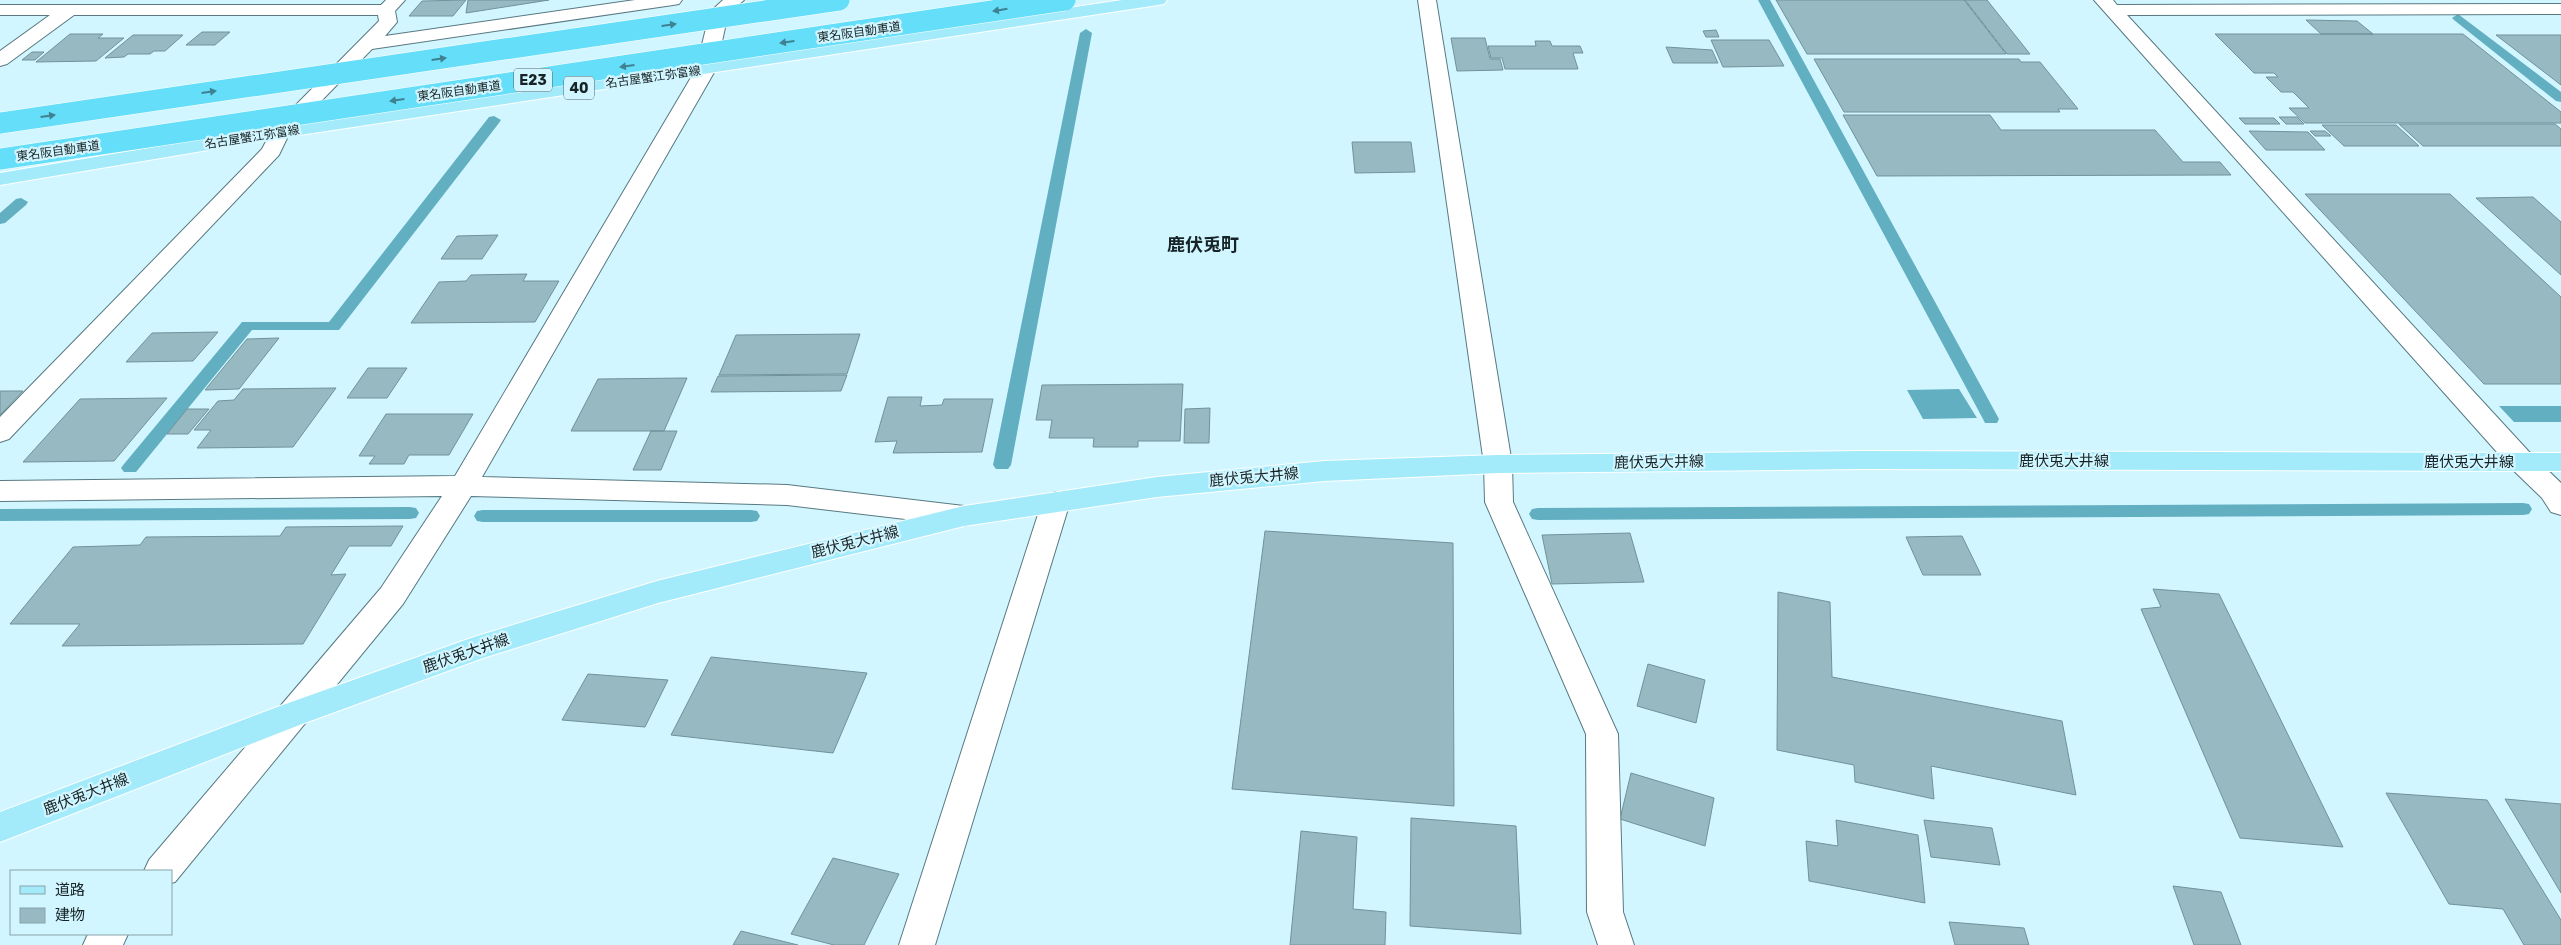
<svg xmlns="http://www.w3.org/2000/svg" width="2561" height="945" font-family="Rubik,'Noto Sans JP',sans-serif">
  <rect width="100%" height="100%" fill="#d2f6ff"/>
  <!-- water -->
  <path fill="#62afc2" d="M 1959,389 L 1977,418 L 1923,419 L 1907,390 Z
    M 2499,406 L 2561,406 L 2561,422 L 2514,422 Z"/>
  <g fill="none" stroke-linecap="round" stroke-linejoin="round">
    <!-- stream -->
    <path fill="#62afc2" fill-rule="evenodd" d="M 1758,0 L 1770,0 L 1999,419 L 1997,423 L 1985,423 L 1983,419 Z
      M 2458,14 L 2561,92 L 2561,102 L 2556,101 L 2454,20 L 2452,18 Z
      M 1086,29 L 1092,33 L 1011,465 L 1008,469 L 996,469 L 993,465 L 1080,33 Z
      M 494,116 L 501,120 L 499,123 L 339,330 L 252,330 L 136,472 L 124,472 L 121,468 L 124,464 L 242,322 L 329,322 L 489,117 Z
      M 21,198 L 28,202 L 26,205 L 5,223 L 0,224 L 0,213 L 16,199 Z
      M 2523,503 L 2529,504 L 2532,509 L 2529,514 L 2523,515 L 1538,520 L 1532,519 L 1529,514 L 1532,509 L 1538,508 Z
      M 410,507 L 416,508 L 419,513 L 416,518 L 410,519 L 0,521 L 0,509 Z
      M 483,510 L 751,510 L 757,511 L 760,516 L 757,521 L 751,522 L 483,522 L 477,521 L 474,516 L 477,511 Z"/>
  </g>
  <!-- building -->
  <path fill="#97b9c2" stroke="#70929a" d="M 466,0 L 453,16 L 409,16 L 422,1 Z
    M 468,0 L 549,0 L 466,13 Z
    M 1776,0 L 1964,0 L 2006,54 L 1807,54 Z
    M 1965,0 L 1987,0 L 2030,54 L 2007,54 Z
    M 2306,20 L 2357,21 L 2373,34 L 2321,34 Z
    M 1716,30 L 1719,37 L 1706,37 L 1703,31 Z
    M 202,32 L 230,32 L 215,45 L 186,45 Z
    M 70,34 L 103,34 L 98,38 L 124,38 L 96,61 L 36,62 Z
    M 2215,34 L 2463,34 L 2561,112 L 2561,123 L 2305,123 L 2289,108 L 2309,108 L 2293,92 L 2281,92 L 2266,77 L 2278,77 L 2274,73 L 2254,73 Z
    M 133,35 L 183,35 L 165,51 L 154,51 L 150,54 L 128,54 L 124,57 L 105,58 Z
    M 2496,35 L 2561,35 L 2561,85 Z
    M 1451,38 L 1485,38 L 1490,59 L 1500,59 L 1503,70 L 1457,71 Z
    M 1711,40 L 1769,40 L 1784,66 L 1723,67 Z
    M 1535,41 L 1550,41 L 1552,46 L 1580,46 L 1583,53 L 1573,53 L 1578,69 L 1505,69 L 1502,58 L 1491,58 L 1488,46 L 1536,46 Z
    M 1666,47 L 1712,50 L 1718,63 L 1673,63 Z
    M 32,52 L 44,52 L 35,60 L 22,60 Z
    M 1814,59 L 2019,59 L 2021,62 L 2040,62 L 2078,109 L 2058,109 L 2060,112 L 1844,112 Z
    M 1843,115 L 1990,115 L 2001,130 L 2155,130 L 2183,162 L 2220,162 L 2231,175 L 1877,176 Z
    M 2279,117 L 2297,117 L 2304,124 L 2286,124 Z
    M 2239,118 L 2274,118 L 2280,124 L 2245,124 Z
    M 2399,124 L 2555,124 L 2561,129 L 2561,146 L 2423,146 Z
    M 2322,125 L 2396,125 L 2419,146 L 2344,146 Z
    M 2249,131 L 2308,132 L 2325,150 L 2266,150 Z
    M 2310,131 L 2325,131 L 2331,136 L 2315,136 Z
    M 1352,142 L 1411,142 L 1415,172 L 1355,173 Z
    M 2305,194 L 2450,194 L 2561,297 L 2561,384 L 2484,384 Z
    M 2533,197 L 2561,222 L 2561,275 L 2476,198 Z
    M 498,235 L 482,259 L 441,259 L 457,236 Z
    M 527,274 L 523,281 L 559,281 L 535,322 L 411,323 L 439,282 L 466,281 L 471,275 Z
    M 218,332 L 193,361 L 126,362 L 152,333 Z
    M 860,334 L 847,374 L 719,375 L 736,335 Z
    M 279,338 L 239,389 L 205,390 L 247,339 Z
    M 368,368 L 407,368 L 387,398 L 347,398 Z
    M 847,375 L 841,391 L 711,392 L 718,376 Z
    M 687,378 L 664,431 L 571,431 L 598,379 Z
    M 1183,384 L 1180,441 L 1138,441 L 1138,447 L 1093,447 L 1094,438 L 1049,438 L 1052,420 L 1036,420 L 1042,385 Z
    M 336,388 L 293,447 L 197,448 L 211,430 L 194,430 L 218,401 L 234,400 L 243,389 Z
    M 0,391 L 23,391 L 0,415 Z
    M 888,397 L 922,397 L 920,406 L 942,405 L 944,399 L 993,399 L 982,452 L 893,453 L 897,441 L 875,442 Z
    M 167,398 L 114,461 L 23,462 L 80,399 Z
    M 1210,408 L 1209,443 L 1184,443 L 1185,409 Z
    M 187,409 L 209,409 L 188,434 L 167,434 Z
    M 386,414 L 473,414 L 449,455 L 409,455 L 404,464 L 369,464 L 375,456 L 359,456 Z
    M 651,431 L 677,431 L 661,470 L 633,470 Z
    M 403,526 L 391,546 L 349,546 L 331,575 L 346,574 L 303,644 L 62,646 L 80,624 L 10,624 L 73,547 L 140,545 L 146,537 L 280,536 L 286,527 Z
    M 1265,531 L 1453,543 L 1454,806 L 1232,789 Z
    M 1630,533 L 1644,582 L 1552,584 L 1542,535 Z
    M 1962,536 L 1981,575 L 1923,575 L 1906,537 Z
    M 2153,589 L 2219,594 L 2343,847 L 2240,838 L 2141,609 L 2161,607 Z
    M 1778,592 L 1830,602 L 1832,677 L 2062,721 L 2076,795 L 1931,766 L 1934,799 L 1855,782 L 1854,765 L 1777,750 Z
    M 711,657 L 867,673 L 833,753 L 671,735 Z
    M 1648,664 L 1705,680 L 1696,723 L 1637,706 Z
    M 588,674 L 668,680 L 645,727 L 562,720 Z
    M 1631,773 L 1714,798 L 1705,846 L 1620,819 Z
    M 2386,793 L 2487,800 L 2561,920 L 2561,945 L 2524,945 L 2503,909 L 2449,904 Z
    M 2505,799 L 2561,804 L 2561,893 Z
    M 1411,818 L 1516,826 L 1521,934 L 1410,926 Z
    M 1836,820 L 1918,835 L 1925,903 L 1809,881 L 1806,841 L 1838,846 Z
    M 1924,820 L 1992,828 L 2000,865 L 1931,857 Z
    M 1301,831 L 1357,837 L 1353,909 L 1386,912 L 1385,945 L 1290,945 Z
    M 833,858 L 899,874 L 864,945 L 834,945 L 791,934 Z
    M 2173,886 L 2221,892 L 2241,945 L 2194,945 Z
    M 1949,922 L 2024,928 L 2029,945 L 1955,945 Z
    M 741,931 L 798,945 L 733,945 Z"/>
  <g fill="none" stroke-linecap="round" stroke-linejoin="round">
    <!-- minor casing -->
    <g stroke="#587981" stroke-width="2">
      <path id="minor" d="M 386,0 L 405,0 L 395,11 L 397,22 L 385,36 L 635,0 L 682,0 L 679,4 L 673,5 L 372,49 L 289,134 L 279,155 L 9,439 L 0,442 L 0,417 L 262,149 L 273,128 L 379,21 L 378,15 L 74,15 L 7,64 L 0,66 L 0,51 L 50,15 L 0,15 L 0,5 L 381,5 Z
        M 723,0 L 744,0 L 728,14 L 716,69 L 482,477 L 787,485 L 964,506 L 974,509 L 978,516 L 974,523 L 964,526 L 787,505 L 471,496 L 403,604 L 175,882 L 171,883 L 171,871 L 144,871 L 149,860 L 381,588 L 442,496 L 0,501 L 0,481 L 455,476 L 696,69 L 710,12 Z
        M 1418,0 L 1436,0 L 1512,464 L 1513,502 L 1618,734 L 1623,912 L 1634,945 L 1598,945 L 1587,912 L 1586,734 L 1485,502 L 1484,464 Z
        M 2094,0 L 2113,0 L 2117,5 L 2561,4 L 2561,14 L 2127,15 L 2532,455 L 2561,483 L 2561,515 L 2551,512 L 2542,498 L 2512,469 Z
        M 1056,492 L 1066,495 L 1070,502 L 935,945 L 899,945 L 1042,502 L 1046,495 Z
        M 88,934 L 128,934 L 123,945 L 83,945 Z"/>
    </g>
    <!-- major casing -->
    <g stroke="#fff" stroke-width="2">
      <path id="major" d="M 1122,0 L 1167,0 L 1164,4 L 1158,5 L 280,138 L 0,185 L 0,173 L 280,126 Z
        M 1861,451 L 2561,453 L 2561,471 L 1861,469 L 1498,473 L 1324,481 L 1157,497 L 964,526 L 658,603 L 483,658 L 302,724 L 0,842 L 0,812 L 280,706 L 474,637 L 657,581 L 964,506 L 1157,477 L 1324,461 L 1498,455 Z"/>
    </g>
    <!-- minor -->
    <use href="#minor" fill="#fff" fill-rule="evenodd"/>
    <!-- major -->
    <use href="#major" fill="#a3ebfb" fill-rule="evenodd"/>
    <!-- highway-bridge casing -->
    <g stroke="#fff" stroke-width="22" stroke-linecap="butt">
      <path id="highway-bridge" d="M 0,123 L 839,0
        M 0,159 L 1065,0"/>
    </g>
    <!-- highway-bridge -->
    <use href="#highway-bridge" stroke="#65def9" stroke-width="21"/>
  </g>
  <!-- one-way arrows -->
  <defs><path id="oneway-solid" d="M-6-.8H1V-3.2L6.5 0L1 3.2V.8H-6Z" transform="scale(1.25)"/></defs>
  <g fill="#3e8190">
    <use href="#oneway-solid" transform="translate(1000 10) rotate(171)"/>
    <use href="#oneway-solid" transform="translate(669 25) rotate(-8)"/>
    <use href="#oneway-solid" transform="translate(787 42) rotate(172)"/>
    <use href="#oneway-solid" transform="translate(439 59) rotate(-8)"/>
    <use href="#oneway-solid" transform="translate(627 66) rotate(172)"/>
    <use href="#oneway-solid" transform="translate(209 92) rotate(-8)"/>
    <use href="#oneway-solid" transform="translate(397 100) rotate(172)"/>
    <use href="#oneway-solid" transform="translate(48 116) rotate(-8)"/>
  </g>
  <g text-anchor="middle" stroke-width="4.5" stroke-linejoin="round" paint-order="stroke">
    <!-- far-street labels -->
    <g font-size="12" fill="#172427" stroke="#d2f6ff">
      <text transform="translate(859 32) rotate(-8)" y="4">東名阪自動車道</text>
      <text transform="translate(653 77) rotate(-8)" y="4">名古屋蟹江弥富線</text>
      <text transform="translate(459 91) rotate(-8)" y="4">東名阪自動車道</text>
      <text transform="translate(252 137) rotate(-9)" y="4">名古屋蟹江弥富線</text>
      <text transform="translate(58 151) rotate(-8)" y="4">東名阪自動車道</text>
    </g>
    <!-- shield labels -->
    <g fill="#d2f6ff" stroke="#4f6368" stroke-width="1">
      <rect x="514" y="68.5" width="38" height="23" rx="4"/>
      <rect x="564" y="76.5" width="30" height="23" rx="4"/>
    </g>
    <g font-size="14" font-weight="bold" fill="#172427">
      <text x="533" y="85">E23</text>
      <text x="579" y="93">40</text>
    </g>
    <!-- street labels -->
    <g font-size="15" fill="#172427" stroke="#d2f6ff">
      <text x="2064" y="466">鹿伏兎大井線</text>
      <text transform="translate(1659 462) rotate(-1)" y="5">鹿伏兎大井線</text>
      <text x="2469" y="467">鹿伏兎大井線</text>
      <text transform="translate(1254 477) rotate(-5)" y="5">鹿伏兎大井線</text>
      <text transform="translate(855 542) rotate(-14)" y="5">鹿伏兎大井線</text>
      <text transform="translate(466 653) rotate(-19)" y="5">鹿伏兎大井線</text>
      <text transform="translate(86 794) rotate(-21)" y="5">鹿伏兎大井線</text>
    </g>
    <!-- quarter labels -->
    <g font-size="18" font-weight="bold" fill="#172427" stroke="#d2f6ff">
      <text x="1203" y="251">鹿伏兎町</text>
    </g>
  </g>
  <!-- legend -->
  <rect x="10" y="870" width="162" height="65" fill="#d2f6ff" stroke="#87a2a9"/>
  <rect x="20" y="886" width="25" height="8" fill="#a3ebfb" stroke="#87a2a9"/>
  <text x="55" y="895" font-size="15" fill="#172427">道路</text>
  <rect x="20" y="908" width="25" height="15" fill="#97b9c2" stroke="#87a2a9"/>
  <text x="55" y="920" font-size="15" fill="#172427">建物</text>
</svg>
